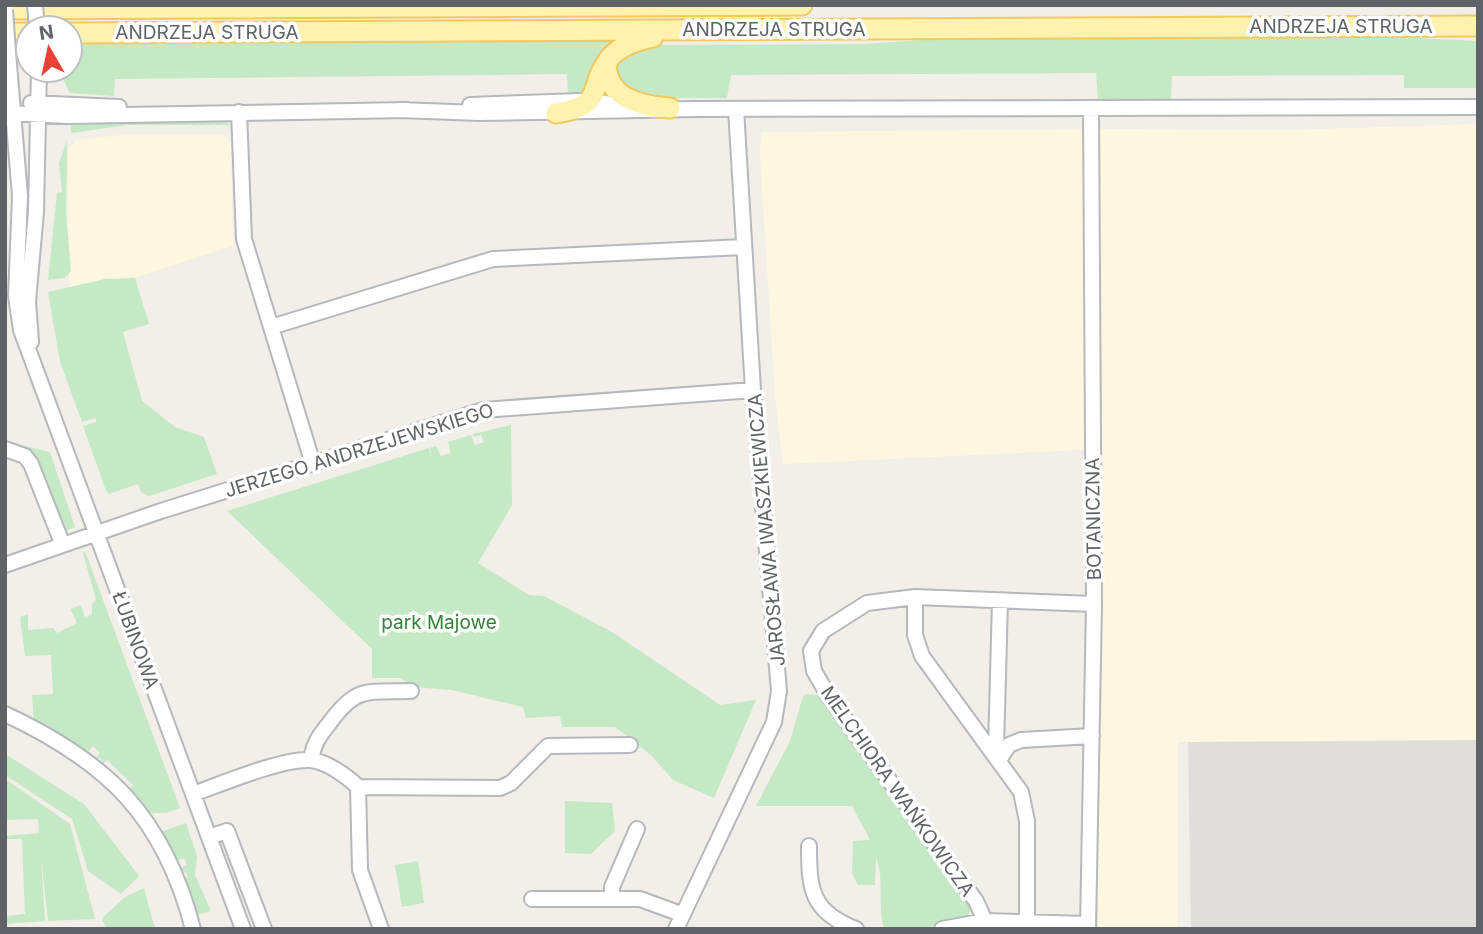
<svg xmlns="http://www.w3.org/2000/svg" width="1483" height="934" font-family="Inter,sans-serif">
  <rect width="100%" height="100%" fill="#f1efe8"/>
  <!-- commercial -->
  <path fill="#fef7e0" d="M 1478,124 L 1478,740 L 1178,742 L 1178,929 L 1098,929 L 1101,449 L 783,464 L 775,395 L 760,157 L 761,132 L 1105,129 L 1288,130 Z
    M 130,134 L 223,134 L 231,142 L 233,246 L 105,287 L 69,288 L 68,150 L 76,140 Z"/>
  <!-- industrial -->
  <path fill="#e0deda" d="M 1478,740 L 1478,929 L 1191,929 L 1188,742 Z"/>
  <!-- green -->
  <path fill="#c5e8c5" d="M 1373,36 L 1478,41 L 1478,88 L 1404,88 L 1404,75 L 1172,76 L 1171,100 L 1098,100 L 1096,73 L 731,75 L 727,98 L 642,98 L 622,89 L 614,63 L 623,53 L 656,45 L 864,44 L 951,38 Z
    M 620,39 L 586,96 L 568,96 L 567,74 L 115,79 L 114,96 L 70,93 L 58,70 L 70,70 L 70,42 Z
    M 221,118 L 231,125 L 128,125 L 71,133 L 70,121 Z
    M 67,141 L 66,214 L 71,271 L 65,278 L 48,280 L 57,193 L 62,192 L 59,163 Z
    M 135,278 L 149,324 L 123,332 L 142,401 L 175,427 L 204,437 L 217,474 L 149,496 L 141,492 L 138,484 L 109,494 L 106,491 L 83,426 L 96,422 L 96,418 L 82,422 L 60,362 L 48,292 L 105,279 Z
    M 511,425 L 512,505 L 478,563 L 529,595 L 544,596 L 612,632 L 720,705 L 756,700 L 714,798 L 673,780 L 652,756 L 615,727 L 562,727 L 560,716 L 526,718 L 523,707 L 452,690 L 413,687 L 401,678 L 372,678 L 372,649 L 227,511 L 429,448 L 432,460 L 430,448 L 436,446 L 441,456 L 451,453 L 448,442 L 471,435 L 475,445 L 484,442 L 481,435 L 474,437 L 473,434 Z
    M 11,443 L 50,452 L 75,527 L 66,531 L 63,528 C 48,489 50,464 11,443 Z
    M 85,551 L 180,808 L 166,813 L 145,813 L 126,792 L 133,785 L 107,760 L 100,766 L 103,761 L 100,758 L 94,760 L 100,753 L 93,746 L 87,753 L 34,724 L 32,695 L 53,694 L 51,655 L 25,656 L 20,617 L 28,614 L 28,630 L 53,628 L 57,633 L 77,623 L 70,609 L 81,605 L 85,617 L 92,615 L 92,604 L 96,600 L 83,553 Z
    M 807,694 L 818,695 L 973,906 L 967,917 L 922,929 L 884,929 C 877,905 885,880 876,858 L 875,885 L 858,885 L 852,873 L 853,841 L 870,840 L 852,806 L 756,806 L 790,741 L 803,696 Z
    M 5,754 L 84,804 L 139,876 L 121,894 L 88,871 L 72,819 L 5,775 Z
    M 5,779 L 70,824 L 95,919 L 48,921 L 41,858 L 45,921 L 5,924 L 5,916 L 25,914 L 22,839 L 5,839 L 5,836 L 39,833 L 38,819 L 5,820 Z
    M 565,801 L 612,803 L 615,831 L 591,854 L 565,853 Z
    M 186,823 L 197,856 L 195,875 L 211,911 L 194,916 L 182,879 L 188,877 L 186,872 L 179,874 L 177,870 L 187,865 L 184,858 L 174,862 L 160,832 Z
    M 418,861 L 424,903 L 402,907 L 395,865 Z
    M 144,888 L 155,929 L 106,929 L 102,918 L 125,897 Z"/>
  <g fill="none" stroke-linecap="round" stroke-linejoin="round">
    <!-- minor casing -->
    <g stroke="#b5b8bc" stroke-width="18">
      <path id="minor" d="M 8,52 L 20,196 L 16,296 L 21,330 L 243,929
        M 31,103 L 119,107
        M 470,105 L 580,101 L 625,105
        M 399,110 L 480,113 L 696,109 L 1478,107
        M 239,112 L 244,239 L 313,464
        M 5,113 L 67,116 L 408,110
        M 271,327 L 493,259 L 743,247
        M 31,342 L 28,301 L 36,212 L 39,70
        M 5,449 L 25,456 L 31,464 L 62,543
        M 5,565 L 161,511 L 483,410 L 753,390
        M 915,597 L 915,635 L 922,656 L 1021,792 L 1027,821 L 1027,922
        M 5,714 C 108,762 164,817 193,929
        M 992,751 L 996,748 L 1000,601
        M 311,760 C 313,745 319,736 328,725 C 356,686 365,692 411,691
        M 999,760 L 1009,745 L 1021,740 L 1092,736
        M 358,787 L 360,870 L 381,929
        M 193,794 C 221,784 283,758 310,760 C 326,761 347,776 358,787 L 500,788 L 511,783 L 548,746 L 630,745
        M 209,837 L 227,831 L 264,929
        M 809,846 C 809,889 811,912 856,929
        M 532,899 L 640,899 L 681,914
        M 612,899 L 612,887 L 637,829
        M 985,921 L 976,901 L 828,695 L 814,671 L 811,651 L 823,631 L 867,603 L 915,597 L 1094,604
        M 676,929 L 774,722 L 779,691 L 753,390 L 736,109
        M 942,929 L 985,921 L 1088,924
        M 1088,929 L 1094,604 L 1091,108"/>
    </g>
    <!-- major casing -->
    <g stroke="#f2c960" stroke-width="23">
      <path id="major" d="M 5,9 L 802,5
        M 5,33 L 28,33
        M 70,33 L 1478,26
        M 606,65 C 608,99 641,106 670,108
        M 556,113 C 607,105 587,88 609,59 C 620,45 638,40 653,37"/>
    </g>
    <!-- minor -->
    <use href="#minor" stroke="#fff" stroke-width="14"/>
    <!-- major -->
    <use href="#major" stroke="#fff2af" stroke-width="19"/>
    <!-- minor-bridge casing -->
    <g stroke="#b5b8bc" stroke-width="18" stroke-linecap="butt">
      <path id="minor-bridge" d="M 35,5 L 37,28
        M 5,10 L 8,52"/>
    </g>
    <!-- minor-bridge -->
    <use href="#minor-bridge" stroke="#fff" stroke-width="14"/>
  </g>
  <g text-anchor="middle" stroke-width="7" stroke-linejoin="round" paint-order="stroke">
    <!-- street labels -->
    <g font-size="19" fill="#5f6368" stroke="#fff">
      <text x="1341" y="33">ANDRZEJA STRUGA</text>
      <text x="774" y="36">ANDRZEJA STRUGA</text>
      <text x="207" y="39">ANDRZEJA STRUGA</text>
      <text transform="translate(359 450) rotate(-17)" y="7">JERZEGO ANDRZEJEWSKIEGO</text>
      <text transform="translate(1093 519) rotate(-91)" y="7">BOTANICZNA</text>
      <text transform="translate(766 530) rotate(-95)" y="7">JAROSŁAWA IWASZKIEWICZA</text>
      <text transform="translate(136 640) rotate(70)" y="7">ŁUBINOWA</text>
      <text transform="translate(898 791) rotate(55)" y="7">MELCHIORA WAŃKOWICZA</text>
    </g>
    <!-- park labels -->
    <g font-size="19" fill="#348238" stroke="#fff">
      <text x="439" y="629">park Majowe</text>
    </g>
  </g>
  <!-- border -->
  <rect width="1483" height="934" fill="none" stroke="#5f6368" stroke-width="14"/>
  <!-- north arrow -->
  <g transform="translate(49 49) rotate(351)"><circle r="33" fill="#ffffff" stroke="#bfc1c3" stroke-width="2"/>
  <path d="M0-5L12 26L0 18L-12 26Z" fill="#ea4335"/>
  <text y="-10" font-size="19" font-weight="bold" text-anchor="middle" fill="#5f6368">N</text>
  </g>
</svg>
